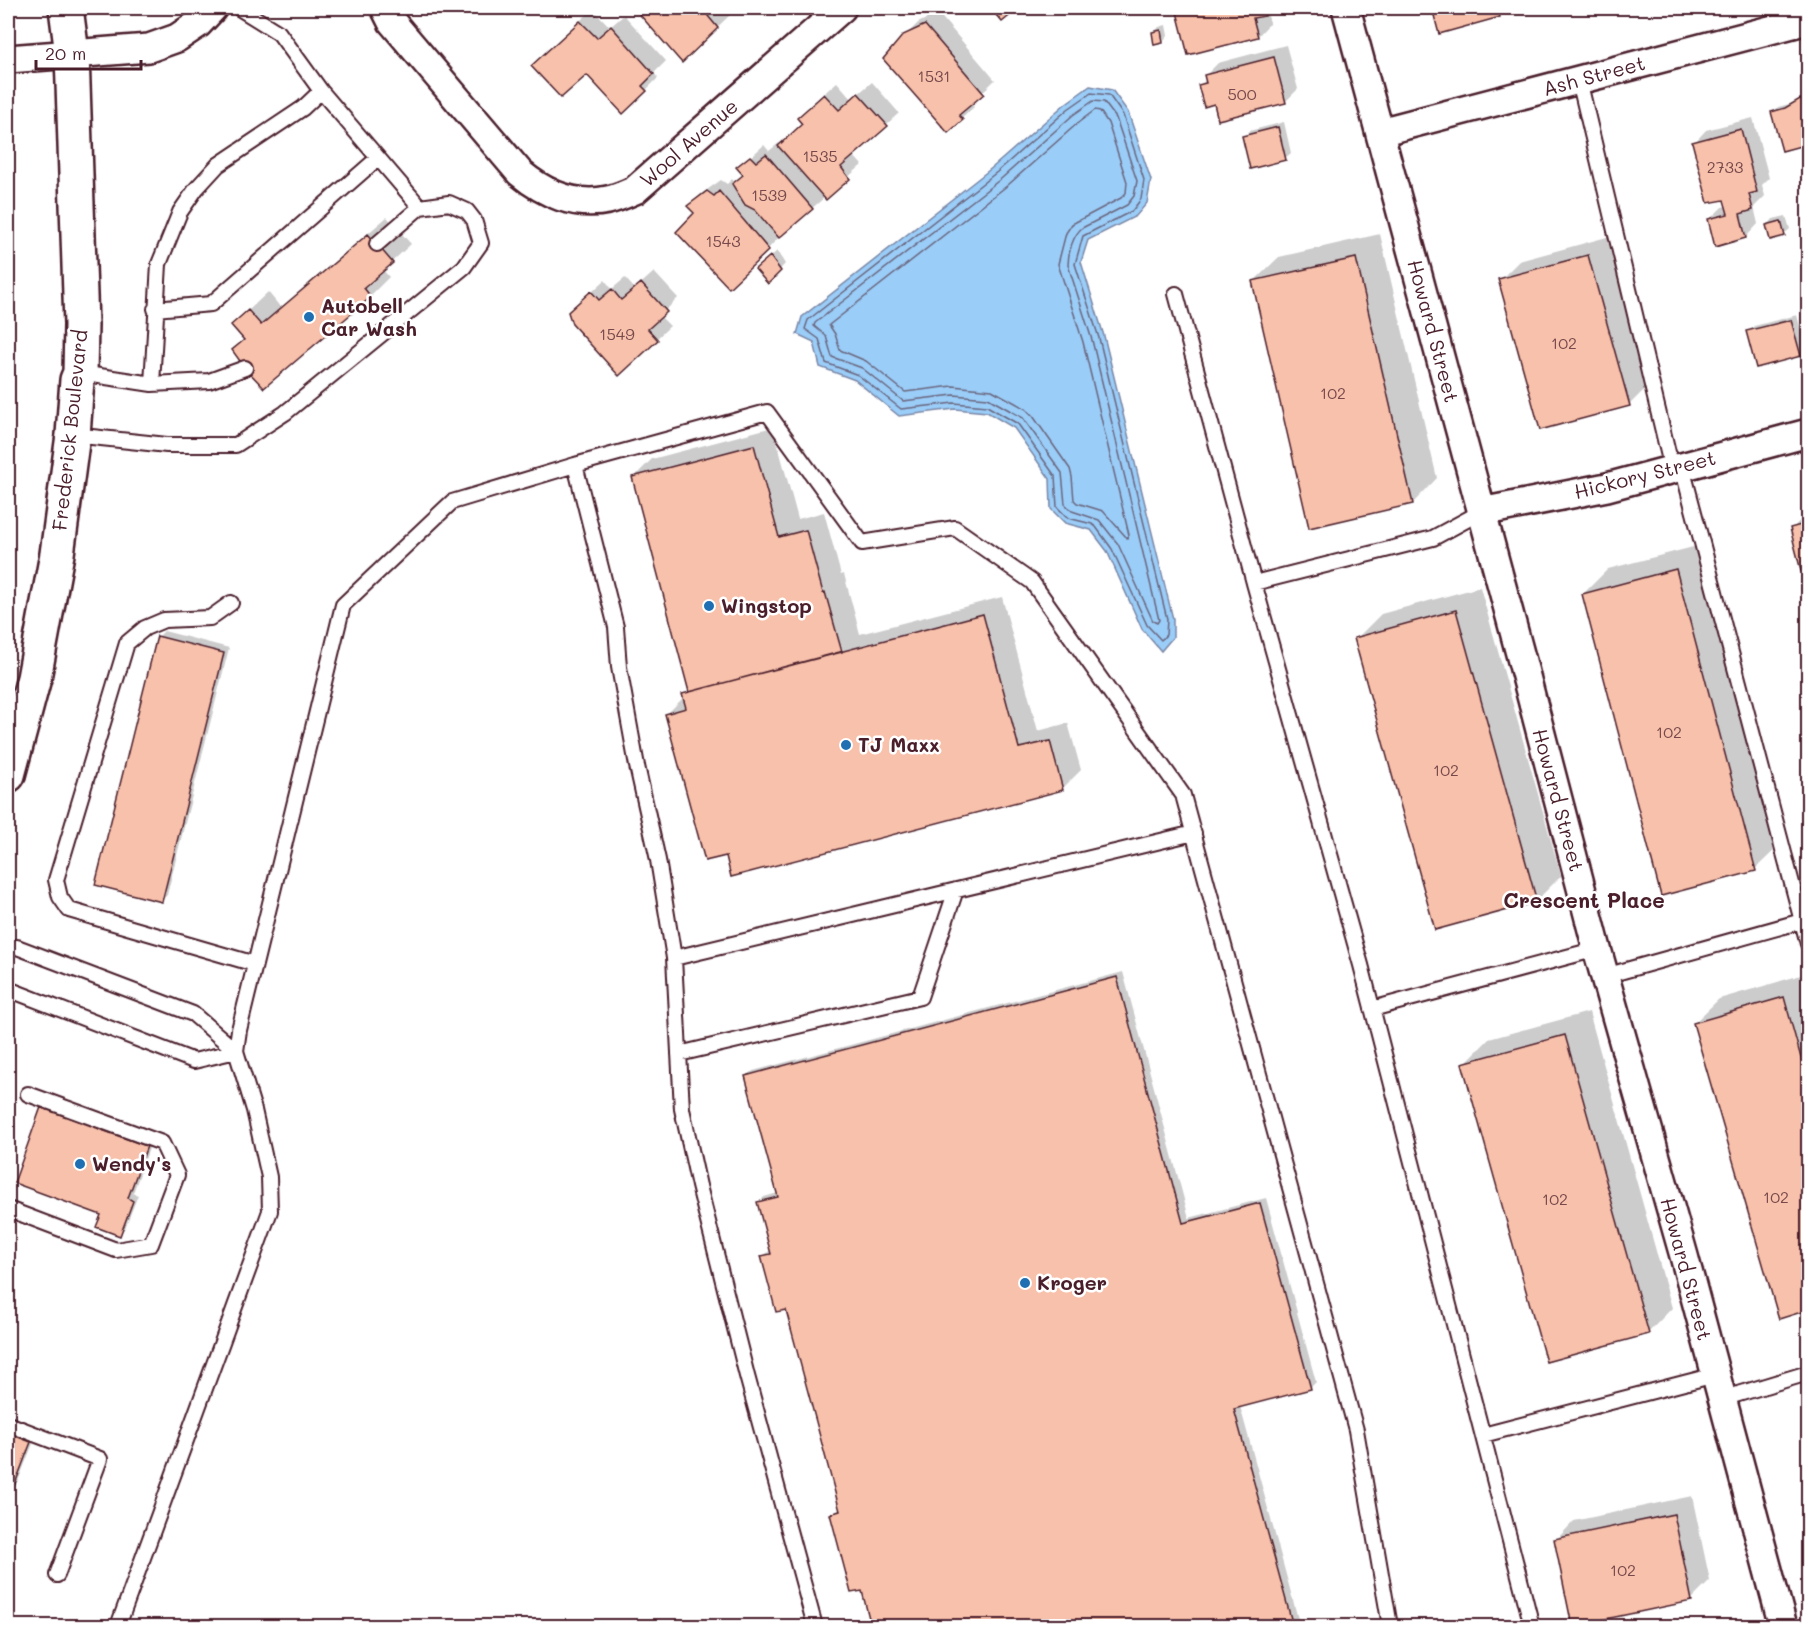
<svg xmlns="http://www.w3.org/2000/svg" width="1816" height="1634" font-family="Mali,sans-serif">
  <rect width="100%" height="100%" fill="#fff"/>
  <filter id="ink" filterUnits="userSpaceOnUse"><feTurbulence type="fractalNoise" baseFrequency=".0167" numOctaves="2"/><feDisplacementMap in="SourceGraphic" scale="12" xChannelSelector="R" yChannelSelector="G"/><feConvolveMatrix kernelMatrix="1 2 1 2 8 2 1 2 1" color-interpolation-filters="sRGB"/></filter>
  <g filter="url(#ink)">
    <!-- water -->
    <path fill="#9acdf8" stroke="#7a87a6" stroke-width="1.5" d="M 1090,86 L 1112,90 L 1128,112 L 1151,180 L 1147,203 L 1136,216 L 1088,240 L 1081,262 L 1104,336 L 1173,619 L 1173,637 L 1161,651 L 1142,629 L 1107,551 L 1091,530 L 1065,523 L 1051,509 L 1050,479 L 1014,428 L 987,412 L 955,409 L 899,416 L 855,380 L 820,367 L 814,342 L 797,334 L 802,317 L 993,167 L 1065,104 Z"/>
    <!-- shadow -->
    <path fill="#0003" d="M 636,8 L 724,8 L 730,15 L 682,61 Z
      M 1178,8 L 1271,8 L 1267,12 L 1270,23 L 1258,36 L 1189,53 Z
      M 1433,8 L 1507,8 L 1499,16 L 1440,32 Z
      M 593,9 L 610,27 L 624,15 L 666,61 L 654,73 L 658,78 L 646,90 L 587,73 L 545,53 Z
      M 938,13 L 995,80 L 971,103 L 974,107 L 948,131 L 905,36 L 918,23 Z
      M 1166,25 L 1168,36 L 1163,42 L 1153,33 L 1159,27 Z
      M 1286,45 L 1298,89 L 1285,102 L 1215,103 L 1200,85 L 1207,79 L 1206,75 L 1218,63 Z
      M 837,82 L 852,99 L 872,82 L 899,113 L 853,155 L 862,165 L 780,236 L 768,249 L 696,213 L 689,206 L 701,194 L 721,180 L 727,184 L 732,179 L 735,183 L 744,174 L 738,168 L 764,145 L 769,151 L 779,143 L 781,145 L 804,123 L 811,105 Z
      M 1807,94 L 1808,94 L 1808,142 L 1783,149 L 1772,113 L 1778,107 L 1793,103 Z
      M 1753,118 L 1769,178 L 1762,185 L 1765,196 L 1754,207 L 1758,224 L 1746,237 L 1709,220 L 1722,207 L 1727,206 L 1725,198 L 1694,143 L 1706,130 Z
      M 1284,122 L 1291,153 L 1285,158 L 1244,137 L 1249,131 Z
      M 1786,216 L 1790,229 L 1784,234 L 1768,225 L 1773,219 Z
      M 387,217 L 411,244 L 383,270 L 389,277 L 370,296 L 265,386 L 234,350 L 245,339 L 233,325 L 268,292 L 281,308 Z
      M 1380,234 L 1437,478 L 1413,503 L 1254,281 L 1279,257 Z
      M 1607,237 L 1648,386 L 1629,405 L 1500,280 L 1519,261 Z
      M 777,251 L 785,264 L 768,282 L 763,264 Z
      M 654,272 L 678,298 L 660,316 L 670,326 L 619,374 L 583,300 L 605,280 L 612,289 L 625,278 L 635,289 Z
      M 1797,315 L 1806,349 L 1800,355 L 1748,332 L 1754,326 Z
      M 773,427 L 798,519 L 824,512 L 841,575 L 844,574 L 860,634 L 1002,597 L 1038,731 L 1068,723 L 1081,770 L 1062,789 L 727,854 L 667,714 L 684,697 L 684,695 L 690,689 L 633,478 L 652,459 Z
      M 1808,515 L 1808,567 L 1802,569 L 1792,529 L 1804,516 Z
      M 1701,545 L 1780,845 L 1755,869 L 1583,594 L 1608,569 Z
      M 1480,587 L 1561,876 L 1536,901 L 1356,639 L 1381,614 Z
      M 164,631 L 229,648 L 167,895 L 161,901 L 158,637 Z
      M 1123,972 L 1189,1218 L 1266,1198 L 1316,1382 L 1310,1388 L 1240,1406 L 1300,1626 L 873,1626 L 863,1589 L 831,1515 L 841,1508 L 787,1308 L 763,1256 L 771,1250 L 759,1203 L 764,1197 L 778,1193 L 747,1076 L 753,1071 Z
      M 1808,973 L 1808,1309 L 1780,1317 L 1694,1023 L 1719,999 Z
      M 1589,1012 L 1672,1308 L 1648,1333 L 1464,1064 L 1489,1039 Z
      M 48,1102 L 152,1140 L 133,1193 L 138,1195 L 125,1228 L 119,1234 L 103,1214 L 43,1108 Z
      M 8,1425 L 36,1436 L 18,1481 L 12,1487 L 8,1485 Z
      M 1692,1496 L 1710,1581 L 1692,1599 L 1556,1540 L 1574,1521 Z"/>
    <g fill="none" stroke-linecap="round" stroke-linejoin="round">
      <!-- shore -->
      <path stroke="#6a657d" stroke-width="1.5" d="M 1091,93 L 1109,95 L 1123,115 L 1144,180 L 1141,199 L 1132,211 L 1083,236 L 1075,264 L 1099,338 L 1167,619 L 1166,635 L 1161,640 L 1147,625 L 1112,549 L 1096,527 L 1092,524 L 1068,518 L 1057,507 L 1055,476 L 1018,424 L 987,406 L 954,403 L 901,409 L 858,375 L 826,363 L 819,339 L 805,329 L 808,320 L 997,172 L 1068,109 Z
        M 1093,101 L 1104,102 L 1116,118 L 1137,181 L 1134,196 L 1127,205 L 1082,228 C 1073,235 1068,253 1068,265 L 1092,340 L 1159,620 L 1157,623 L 1153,621 L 1118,544 L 1099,520 L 1072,511 L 1065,504 L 1062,473 L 1023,418 L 988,398 L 954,395 L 903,401 L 862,368 L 832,357 L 826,336 L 814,326 L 815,323 L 1002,178 L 1073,115 Z
        M 1095,110 L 1100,111 L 1108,123 L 1127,182 L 1126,193 L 1121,198 L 1072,224 L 1066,233 L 1058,264 L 1083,342 L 1129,535 L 1127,538 L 1103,511 L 1077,503 L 1074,500 L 1072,477 L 1070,469 L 1033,416 L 1026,409 L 992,390 L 953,386 L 905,392 L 866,361 L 840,350 L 835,334 L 829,325 L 1008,185 L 1079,122 Z"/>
    </g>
    <!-- building -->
    <path fill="#f8c1ab" stroke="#4a1f2b" stroke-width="1.5" d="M 634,8 L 712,8 L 714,10 L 708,16 L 718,28 L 682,63 Z
      M 990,8 L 1019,8 L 1002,22 Z
      M 1176,8 L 1263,8 L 1265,16 L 1253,18 L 1258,37 L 1188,55 Z
      M 1432,8 L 1497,8 L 1500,17 L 1439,34 Z
      M 580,21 L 597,38 L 611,26 L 654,74 L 642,86 L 647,91 L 623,114 L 587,75 L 561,98 L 531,66 Z
      M 925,25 L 984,94 L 959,115 L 963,120 L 948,133 L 883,59 L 903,35 Z
      M 1161,30 L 1163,43 L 1154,45 L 1152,32 Z
      M 1274,57 L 1286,103 L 1218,120 L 1214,104 L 1204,107 L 1198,85 L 1206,83 L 1204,75 Z
      M 858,93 L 888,126 L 841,167 L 850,179 L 826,200 L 778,146 L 802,124 L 797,118 L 824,94 L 839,110 Z
      M 1800,99 L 1808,101 L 1808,144 L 1782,151 L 1771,112 L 1785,108 Z
      M 1278,127 L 1286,160 L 1250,169 L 1242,136 Z
      M 1741,129 L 1757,192 L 1749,194 L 1753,210 L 1740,214 L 1746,238 L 1715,247 L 1708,219 L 1728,214 L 1724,200 L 1708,203 L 1692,142 Z
      M 766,154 L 813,209 L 779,238 L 755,210 L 745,205 L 732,184 L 743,175 L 736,167 L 750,156 L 756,162 Z
      M 707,191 L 714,196 L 719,191 L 769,250 L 729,288 L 676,232 L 694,213 L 687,206 Z
      M 1781,221 L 1785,236 L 1770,240 L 1766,225 Z
      M 368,234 L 393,263 L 364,288 L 371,297 L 264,388 L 245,368 L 232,350 L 244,340 L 231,325 L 248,310 L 261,325 Z
      M 1588,255 L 1630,406 L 1540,430 L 1498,279 Z
      M 770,256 L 781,271 L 768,284 L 755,269 Z
      M 1356,258 L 1413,504 L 1309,528 L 1252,281 Z
      M 641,283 L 667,312 L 648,329 L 658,340 L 619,376 L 572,324 L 568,312 L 591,291 L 599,300 L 612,289 L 621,300 Z
      M 1791,320 L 1801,356 L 1756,368 L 1746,331 Z
      M 754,445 L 779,537 L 806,530 L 823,593 L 825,592 L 842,652 L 689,692 L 632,477 Z
      M 1808,523 L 1808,569 L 1801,571 L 1790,528 Z
      M 1676,569 L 1756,871 L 1661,896 L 1582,594 Z
      M 1456,610 L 1537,902 L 1435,930 L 1354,638 Z
      M 983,614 L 1019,748 L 1050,741 L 1063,790 L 731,877 L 726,856 L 705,861 L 665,714 L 686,708 L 682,694 Z
      M 157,636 L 224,653 L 162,902 L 95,885 Z
      M 1117,977 L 1183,1223 L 1260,1203 L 1311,1389 L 1234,1409 L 1293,1626 L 871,1626 L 862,1591 L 851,1593 L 830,1514 L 840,1511 L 786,1310 L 776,1312 L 761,1256 L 771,1254 L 757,1202 L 778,1197 L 745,1076 Z
      M 1784,997 L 1808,1083 L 1808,1310 L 1779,1319 L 1693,1023 Z
      M 1565,1035 L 1649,1334 L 1546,1362 L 1462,1063 Z
      M 41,1107 L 78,1121 L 80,1114 L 101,1122 L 99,1129 L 147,1146 L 128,1198 L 133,1201 L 120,1236 L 96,1227 L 101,1215 L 14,1183 Z
      M 8,1433 L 31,1442 L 13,1489 L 8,1487 Z
      M 1674,1514 L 1692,1601 L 1572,1626 L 1554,1539 Z"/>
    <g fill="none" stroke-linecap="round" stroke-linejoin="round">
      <!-- service casing -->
      <g stroke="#4a1f2b" stroke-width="18">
        <path id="service" d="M 239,8 L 279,33 L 321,91 L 420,207
          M 1579,80 L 1672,469
          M 1176,294 L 1254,583
          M 155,309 L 211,304 L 378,158
          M 80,373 L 152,384 L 209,381 L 245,368
          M 152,384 L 159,264 L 180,212 L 196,189 L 218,165 L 303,108 L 321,91
          M 73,435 L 167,445 L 236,445 L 285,413 L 464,267 L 481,243 L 474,220 L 467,211 L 449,203 L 420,207 L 377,244
          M 575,465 L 616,627 L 619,667 L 637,766 L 658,860 L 674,958 L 682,1109 L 699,1186 L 747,1376 L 815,1626
          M 1682,467 L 1808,944
          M 1481,512 L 1433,538 L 1254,583 L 1361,965 L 1532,1626
          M 231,603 L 210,618 L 164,620 L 145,628 L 127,643 L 56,880 L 60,897 L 69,910 L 255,964
          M 8,948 L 17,947 L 193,1014 L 236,1051
          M 674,958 L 1194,833
          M 1605,976 L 1802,921
          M 8,989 L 194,1061 L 236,1051
          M 1372,1009 L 1597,949
          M 679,1054 L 920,997 L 956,890
          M 8,1209 L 116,1250 L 151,1244 L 177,1175 L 162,1143 L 28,1094
          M 1722,1399 L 1808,1373
          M 8,1424 L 100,1459 L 57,1575
          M 1483,1435 L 1715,1375
          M 118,1626 L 270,1211 L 269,1177 L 254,1110 L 236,1051 L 239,1030 L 343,605 L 452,502 L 575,465 L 767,412 L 862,543 L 955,528 L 1032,582 L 1183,795 L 1356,1430 L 1390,1626"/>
      </g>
      <!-- minor casing -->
      <g stroke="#4a1f2b" stroke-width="32">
        <path id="minor" d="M 385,8 L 392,22 L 520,173 C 544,193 575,207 608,200 C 617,198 626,194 635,190 L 842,8
          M 1346,8 L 1522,661 L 1597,949 L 1684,1256 L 1783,1626
          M 8,59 L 149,48 L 177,38 L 198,24 L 213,8
          M 1380,132 L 1808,20
          M 1481,512 L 1607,487 L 1808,433"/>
      </g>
      <!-- primary casing -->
      <g stroke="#4a1f2b" stroke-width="38">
        <path id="primary" d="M 8,775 L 34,678 L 57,554 L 73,435 L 77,380 L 80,373 L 81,325 L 72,54 L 66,8"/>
      </g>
      <!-- service -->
      <use href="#service" stroke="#fff" stroke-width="14"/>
      <!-- minor -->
      <use href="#minor" stroke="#fff" stroke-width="27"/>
      <!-- primary -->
      <use href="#primary" stroke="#fff" stroke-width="33"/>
    </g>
  </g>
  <!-- markers -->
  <g fill="#1f6fb2" stroke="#fff" stroke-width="2">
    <circle cx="309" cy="317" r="6"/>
    <circle cx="709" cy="606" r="6"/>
    <circle cx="846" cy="745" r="6"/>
    <circle cx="80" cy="1164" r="6"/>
    <circle cx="1025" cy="1283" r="6"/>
  </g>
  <g text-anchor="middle" stroke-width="5" stroke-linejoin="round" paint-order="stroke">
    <!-- number labels -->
    <g font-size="16" fill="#76484b">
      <text x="934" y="82">1531</text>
      <text x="1242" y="100">500</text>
      <text x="820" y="162">1535</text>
      <text x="1725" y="173">2733</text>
      <text x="769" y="201">1539</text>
      <text x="723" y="247">1543</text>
      <text x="617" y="340">1549</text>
      <text x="1564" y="349">102</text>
      <text x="1333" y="399">102</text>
      <text x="1669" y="738">102</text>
      <text x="1446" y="776">102</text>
      <text x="1776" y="1203">102</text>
      <text x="1555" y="1205">102</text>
      <text x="1623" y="1576">102</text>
    </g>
    <!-- street labels -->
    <g font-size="20" fill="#4a1f2b" stroke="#fff">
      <text transform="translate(1594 76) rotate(-15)" y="7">Ash Street</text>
      <text transform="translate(689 143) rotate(-41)" y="7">Wool Avenue</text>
      <text transform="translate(1433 331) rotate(75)" y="7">Howard Street</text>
      <text transform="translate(70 430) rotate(-84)" y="7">Frederick Boulevard</text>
      <text transform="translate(1645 475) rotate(-14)" y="7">Hickory Street</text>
      <text transform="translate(1558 800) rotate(75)" y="7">Howard Street</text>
      <text transform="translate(1686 1269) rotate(75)" y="7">Howard Street</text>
    </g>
    <!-- poi labels -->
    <g font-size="20" font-weight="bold" fill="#4a1f2b" stroke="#fff" text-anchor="start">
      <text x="321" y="313">Autobell<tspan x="321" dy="23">Car Wash</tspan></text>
      <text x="721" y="613">Wingstop</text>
      <text x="858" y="752">TJ Maxx</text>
      <text x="92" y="1171">Wendy's</text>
      <text x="1037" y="1290">Kroger</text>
    </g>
    <!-- neighbourhood labels -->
    <g font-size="21" font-weight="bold" fill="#4a1f2b" stroke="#fff">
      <text x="1584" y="908">Crescent Place</text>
    </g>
  </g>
  <!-- margin -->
  <rect width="1816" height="1634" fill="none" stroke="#fff" stroke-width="30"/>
  <rect x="15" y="15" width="1786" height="1604" fill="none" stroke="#4a1f2b" stroke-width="2" filter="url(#ink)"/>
  <!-- scale -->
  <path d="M36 60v9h105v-9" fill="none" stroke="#4a1f2b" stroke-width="3"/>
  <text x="45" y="60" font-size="18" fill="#4a1f2b" stroke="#ffffff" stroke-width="4.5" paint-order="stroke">20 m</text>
</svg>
